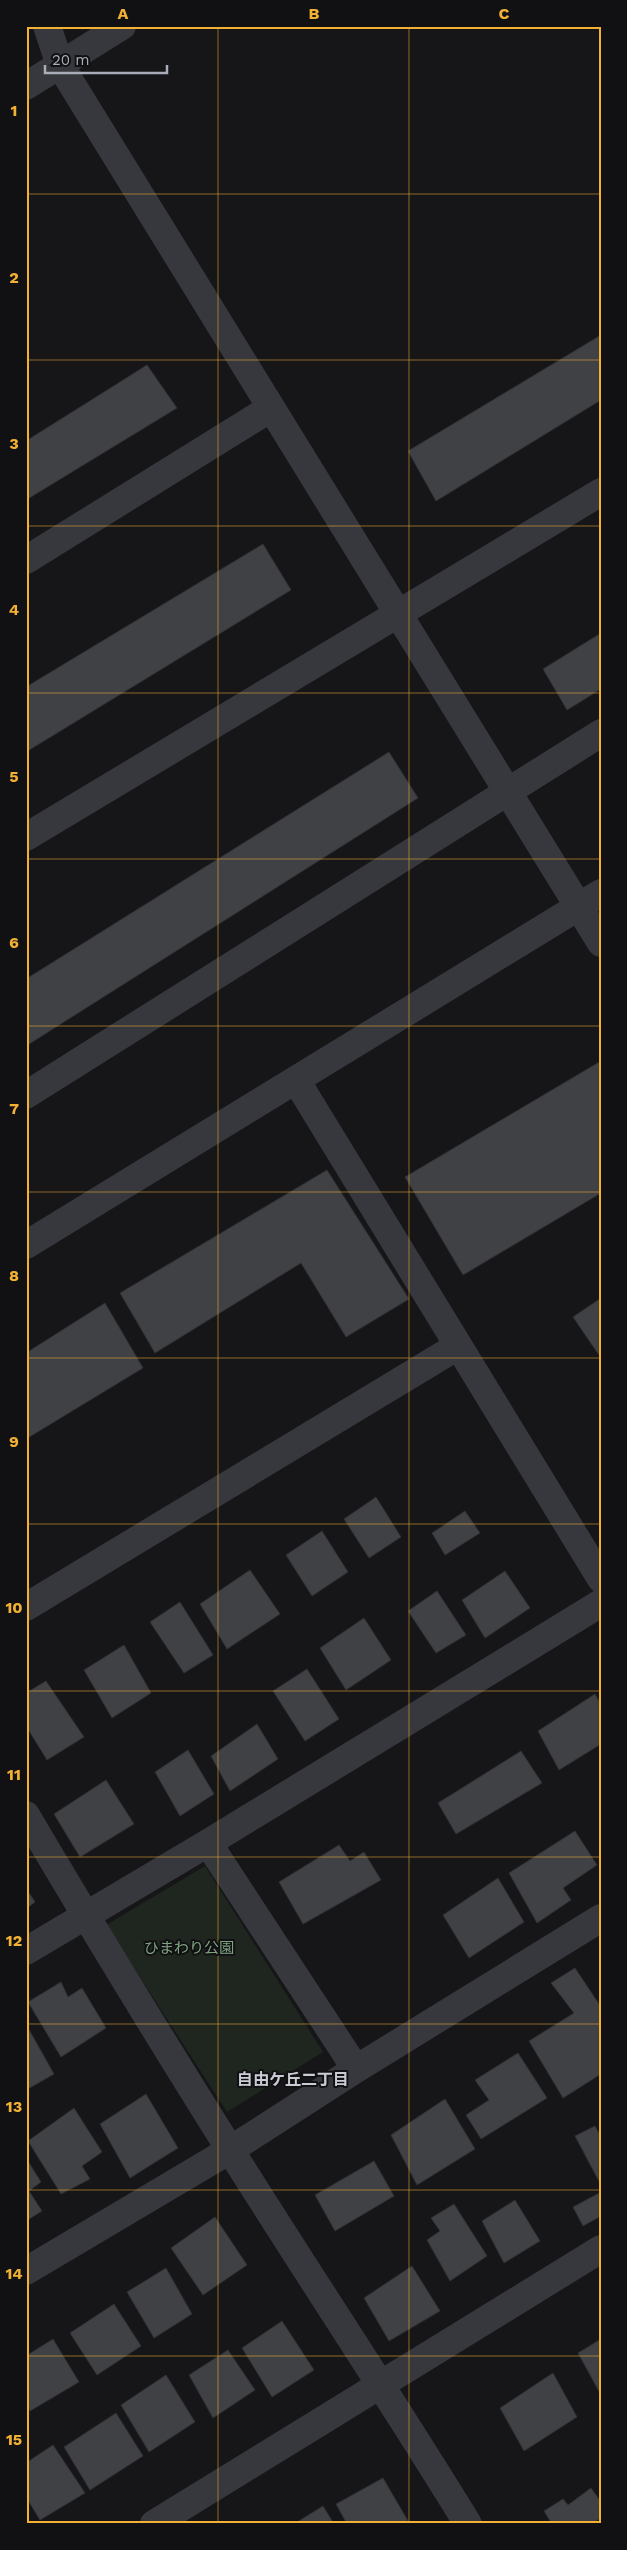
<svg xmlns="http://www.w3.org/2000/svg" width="627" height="2550" font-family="'Work Sans','Noto Sans JP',sans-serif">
  <rect width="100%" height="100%" fill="#161618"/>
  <!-- green -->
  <path fill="#1e261f" d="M 205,1866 L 323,2052 L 227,2112 L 106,1925 Z"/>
  <!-- building -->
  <path fill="#404145" stroke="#303034" d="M 601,335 L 601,400 L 436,501 L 408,451 Z
    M 147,365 L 177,408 L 26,500 L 26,441 Z
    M 263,544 L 291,590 L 26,752 L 26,687 Z
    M 601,633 L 601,689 L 567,710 L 543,669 Z
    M 389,752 L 418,798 L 26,1046 L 26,979 Z
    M 601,1061 L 601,1193 L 463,1275 L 405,1177 Z
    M 327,1170 L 409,1299 L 346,1337 L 301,1263 L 155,1353 L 120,1293 Z
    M 601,1298 L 601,1358 L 573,1317 Z
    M 105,1303 L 143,1368 L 26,1439 L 26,1353 Z
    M 376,1497 L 401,1537 L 369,1558 L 344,1519 Z
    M 465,1511 L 480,1533 L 445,1555 L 432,1533 Z
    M 322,1531 L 348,1572 L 312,1596 L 286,1555 Z
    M 250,1570 L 280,1614 L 227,1649 L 200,1604 Z
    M 505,1571 L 530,1608 L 485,1638 L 462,1600 Z
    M 437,1591 L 466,1635 L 436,1653 L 408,1611 Z
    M 180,1602 L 213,1655 L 184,1673 L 150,1622 Z
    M 364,1618 L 391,1660 L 346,1690 L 320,1648 Z
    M 124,1645 L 151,1693 L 112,1718 L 84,1670 Z
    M 307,1669 L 339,1719 L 305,1741 L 273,1691 Z
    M 46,1681 L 84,1737 L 47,1760 L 26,1726 L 26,1693 Z
    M 595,1694 L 601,1705 L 601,1744 L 559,1770 L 538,1731 Z
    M 257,1724 L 278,1759 L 230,1791 L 211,1756 Z
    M 188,1750 L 214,1794 L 180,1816 L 155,1772 Z
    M 521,1751 L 542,1783 L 456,1834 L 438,1803 Z
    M 106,1780 L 134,1824 L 80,1857 L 54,1814 Z
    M 575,1831 L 597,1865 L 563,1888 L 571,1900 L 537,1923 L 509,1873 Z
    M 339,1845 L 350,1861 L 364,1852 L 381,1880 L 303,1924 L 279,1882 Z
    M 498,1878 L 524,1922 L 469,1958 L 443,1915 Z
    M 26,1888 L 35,1902 L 26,1909 Z
    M 575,1968 L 601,2007 L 601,2074 L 563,2098 L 529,2041 L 574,2013 L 551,1983 Z
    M 61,1982 L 68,1997 L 82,1988 L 106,2028 L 61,2057 L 28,2002 Z
    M 27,2026 L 54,2074 L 26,2090 L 26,2026 Z
    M 518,2053 L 547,2098 L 481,2139 L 466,2115 L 489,2100 L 475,2080 Z
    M 146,2094 L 178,2148 L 130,2178 L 100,2124 Z
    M 445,2099 L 475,2149 L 417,2185 L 391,2135 Z
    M 74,2108 L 102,2152 L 82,2166 L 90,2179 L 61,2194 L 28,2141 Z
    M 595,2126 L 601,2137 L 601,2185 L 575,2136 Z
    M 26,2158 L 41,2182 L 29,2191 L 42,2211 L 26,2221 Z
    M 374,2161 L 394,2196 L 335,2231 L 315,2195 Z
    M 601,2192 L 601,2216 L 583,2226 L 573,2207 Z
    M 515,2200 L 540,2241 L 504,2263 L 482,2221 Z
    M 454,2204 L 487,2256 L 450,2281 L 427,2240 L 440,2231 L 431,2218 Z
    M 215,2217 L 247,2265 L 203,2295 L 171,2248 Z
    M 412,2266 L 440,2311 L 389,2341 L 364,2298 Z
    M 166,2268 L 192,2314 L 154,2338 L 127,2292 Z
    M 114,2304 L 141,2346 L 97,2375 L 70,2333 Z
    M 282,2321 L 314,2370 L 272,2397 L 242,2348 Z
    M 53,2339 L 79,2382 L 30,2411 L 26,2404 L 26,2356 Z
    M 601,2339 L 601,2395 L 578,2353 Z
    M 228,2350 L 255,2390 L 213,2418 L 189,2375 Z
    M 553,2373 L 577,2417 L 524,2451 L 500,2408 Z
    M 166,2375 L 195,2422 L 149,2452 L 121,2405 Z
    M 116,2413 L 143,2456 L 90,2490 L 64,2447 Z
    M 53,2445 L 85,2493 L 40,2520 L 26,2497 L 26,2463 Z
    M 383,2478 L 408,2521 L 403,2524 L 347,2524 L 336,2504 Z
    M 591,2488 L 601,2502 L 601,2518 L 592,2524 L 552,2524 L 544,2511 L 563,2499 L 568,2505 Z
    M 323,2506 L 334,2524 L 294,2524 Z"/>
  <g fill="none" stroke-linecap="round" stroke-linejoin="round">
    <!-- minor -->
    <path stroke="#37383d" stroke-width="28" d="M 47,26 L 60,65 L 601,943
      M 26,86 L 122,26
      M 26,560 L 271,408
      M 26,837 L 601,492
      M 296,1080 L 601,1579
      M 26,1095 L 601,733
      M 26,1245 L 601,893
      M 26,1607 L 458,1346
      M 26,1815 C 92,1927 160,2038 229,2148 C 308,2274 390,2397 468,2524
      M 208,1843 L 356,2069
      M 26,1951 L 208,1843 L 601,1603
      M 26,2271 L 230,2150 L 356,2069 L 601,1918
      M 154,2524 L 601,2249"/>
  </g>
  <!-- grid -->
  <path fill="none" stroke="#f2b134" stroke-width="1" stroke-opacity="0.55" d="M 218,26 L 218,2524M 409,26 L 409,2524M 26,194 L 601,194M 26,360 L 601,360M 26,526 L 601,526M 26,693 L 601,693M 26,859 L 601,859M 26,1026 L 601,1026M 26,1192 L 601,1192M 26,1358 L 601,1358M 26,1524 L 601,1524M 26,1691 L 601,1691M 26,1857 L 601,1857M 26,2024 L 601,2024M 26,2190 L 601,2190M 26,2356 L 601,2356"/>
  <g text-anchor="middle" stroke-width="4" stroke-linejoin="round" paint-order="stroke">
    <!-- park labels -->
    <g font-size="15" fill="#7fa381" stroke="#111113">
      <text x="189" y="1953">ひまわり公園</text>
    </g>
    <!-- neighbourhood labels -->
    <g font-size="16" font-weight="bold" fill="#c9ccd4" stroke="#111113">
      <text x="293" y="2085">自由ケ丘二丁目</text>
    </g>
  </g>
  <!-- border -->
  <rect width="627" height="2550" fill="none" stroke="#111113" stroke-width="55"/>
  <!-- scale -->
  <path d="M45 65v8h122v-8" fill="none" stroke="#a8adb8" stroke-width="2.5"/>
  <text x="52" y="65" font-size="15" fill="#a8adb8" stroke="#111113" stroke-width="4" paint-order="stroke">20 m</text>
  <rect x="28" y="28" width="572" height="2494" fill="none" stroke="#f2b134" stroke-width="2"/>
  <g font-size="16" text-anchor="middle" font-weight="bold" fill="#f2b134">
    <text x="123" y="19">A</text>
    <text x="314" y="19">B</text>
    <text x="504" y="19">C</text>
    <text x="14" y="116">1</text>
    <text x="14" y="283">2</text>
    <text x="14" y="449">3</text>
    <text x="14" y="615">4</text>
    <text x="14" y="782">5</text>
    <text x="14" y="948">6</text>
    <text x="14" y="1114">7</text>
    <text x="14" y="1281">8</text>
    <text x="14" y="1447">9</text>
    <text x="14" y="1613">10</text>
    <text x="14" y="1780">11</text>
    <text x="14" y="1946">12</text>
    <text x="14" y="2112">13</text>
    <text x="14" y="2279">14</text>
    <text x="14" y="2445">15</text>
  </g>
</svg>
